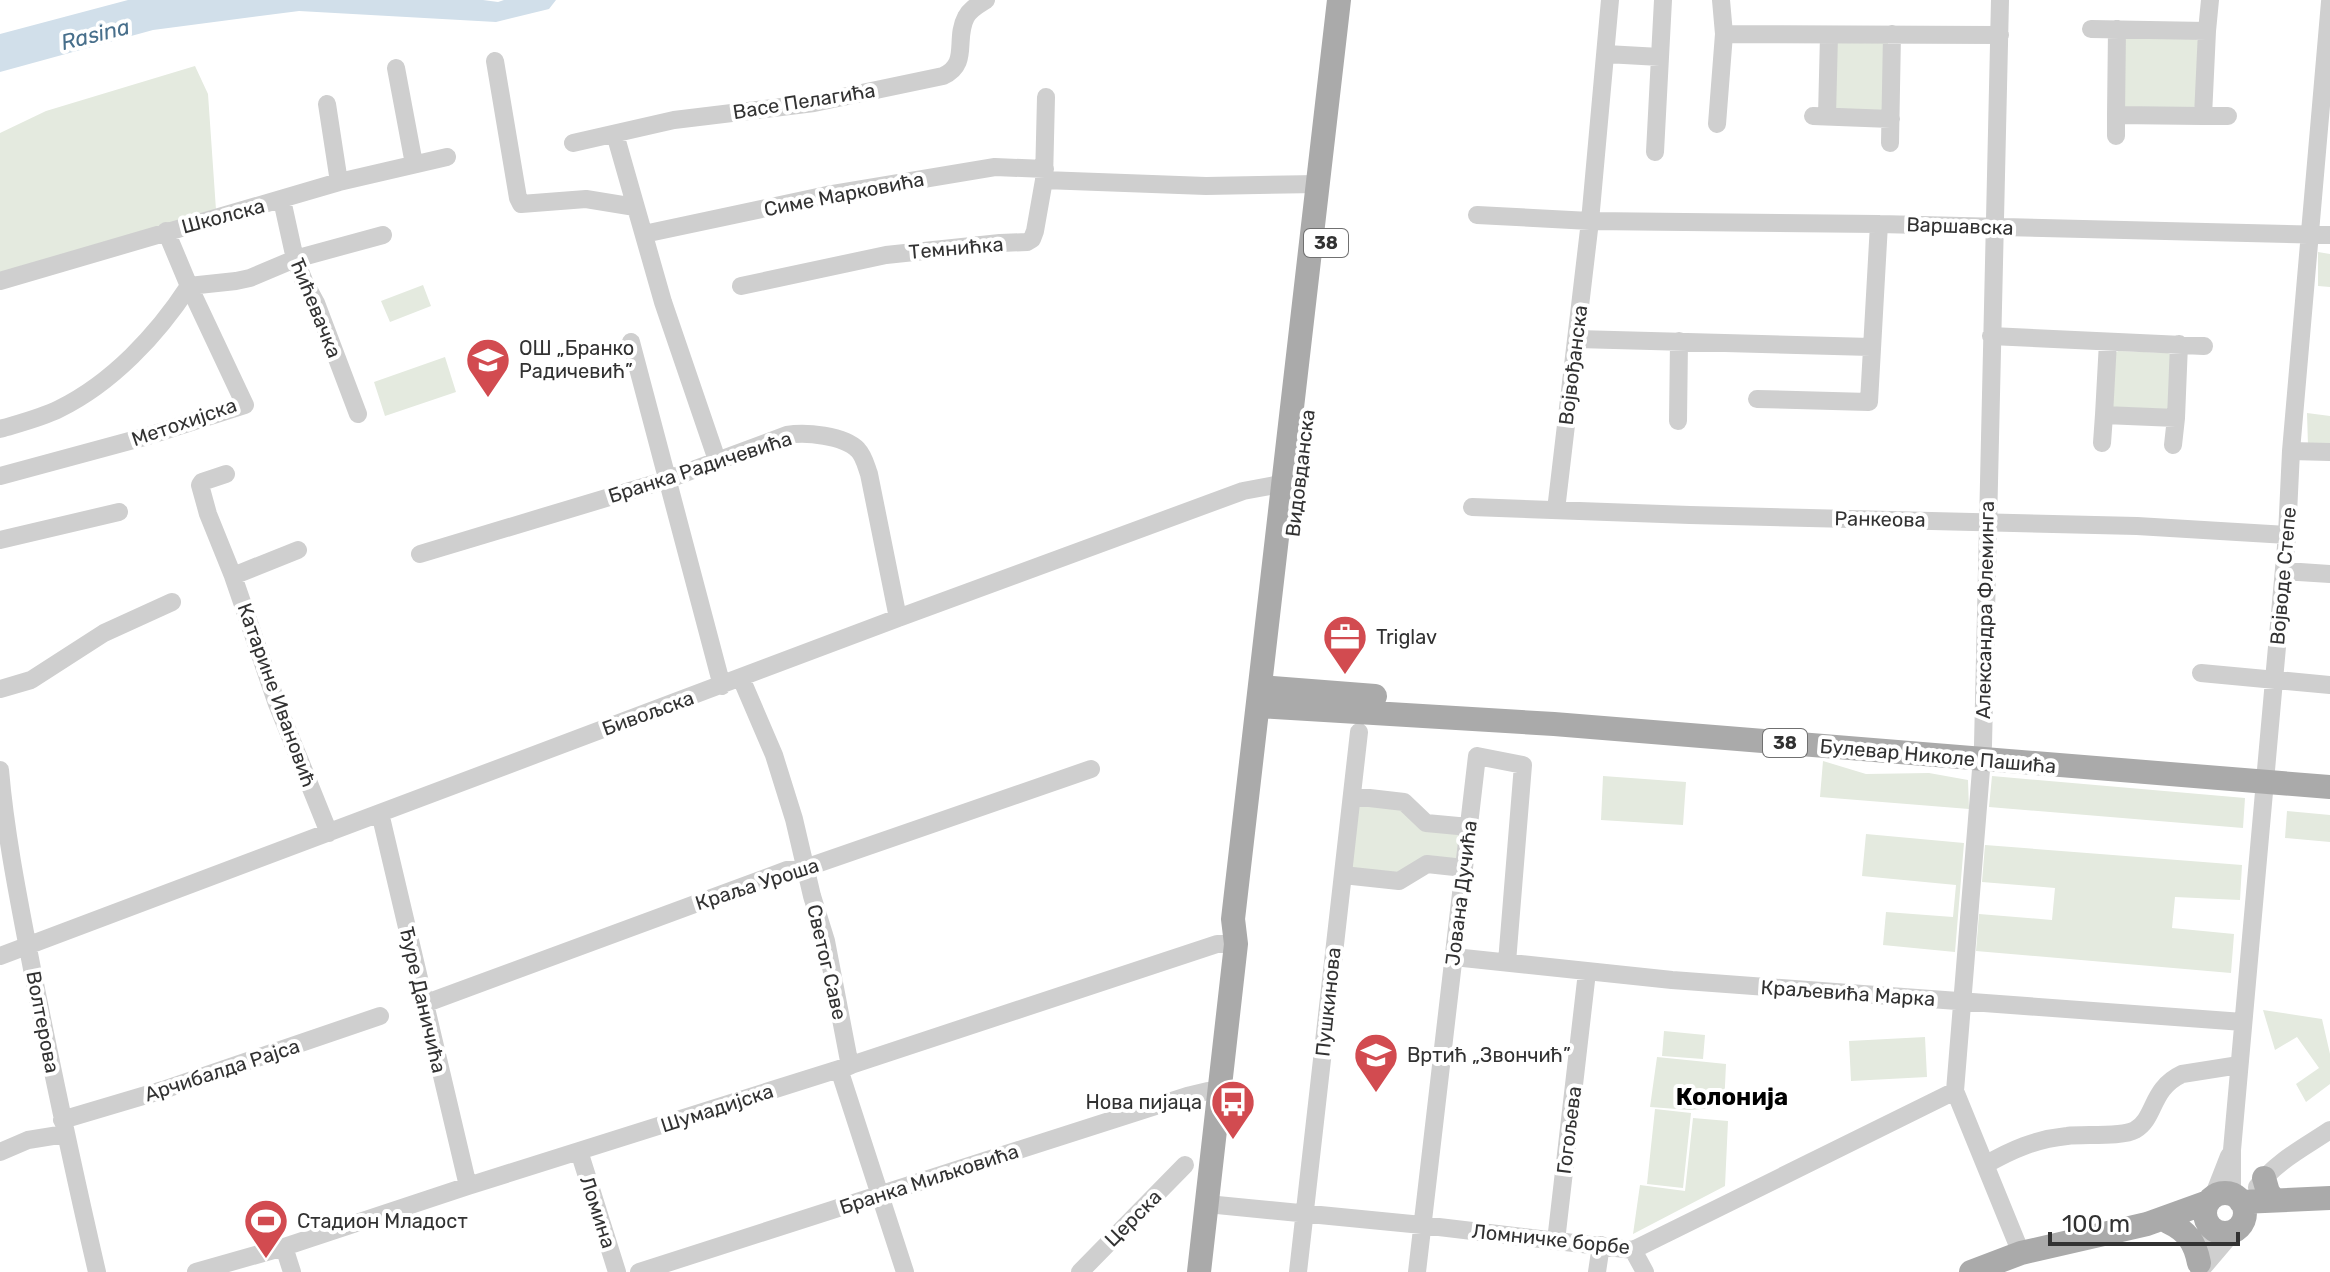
<svg xmlns="http://www.w3.org/2000/svg" width="2330" height="1272" font-family="Rubik,sans-serif">
  <rect width="100%" height="100%" fill="#fff"/>
  <!-- green -->
  <path fill="#e4eadf" d="M 2128,36 L 2192,36 L 2200,42 L 2198,103 L 2194,107 L 2126,108 L 2123,103 L 2121,45 Z
    M 1835,40 L 1888,42 L 1885,113 L 1833,111 Z
    M 195,66 L 208,94 L 216,210 L 0,274 L 0,133 L 46,111 Z
    M 2318,252 L 2330,254 L 2330,287 L 2318,286 Z
    M 423,285 L 431,306 L 390,322 L 381,301 Z
    M 2118,351 L 2168,353 L 2173,355 L 2169,408 L 2165,412 L 2110,407 L 2115,353 Z
    M 445,357 L 456,392 L 385,416 L 374,382 Z
    M 2307,413 L 2330,416 L 2330,445 L 2308,446 Z
    M 1823,761 L 1866,774 L 1929,773 L 1968,780 L 1969,809 L 1820,797 Z
    M 1603,776 L 1686,782 L 1683,825 L 1601,820 Z
    M 1992,776 L 2245,798 L 2243,828 L 1989,807 Z
    M 1352,796 L 1404,802 L 1426,823 L 1469,827 L 1464,868 L 1427,864 L 1399,881 L 1343,875 Z
    M 2287,811 L 2330,815 L 2330,842 L 2285,838 Z
    M 1866,834 L 1964,843 L 1955,952 L 1883,945 L 1886,912 L 1953,917 L 1956,885 L 1862,876 Z
    M 1985,845 L 2242,865 L 2240,900 L 2175,897 L 2172,928 L 2234,934 L 2231,973 L 1976,951 L 1979,914 L 2052,920 L 2055,888 L 1982,882 Z
    M 2263,1010 L 2322,1019 L 2330,1054 L 2330,1084 L 2306,1102 L 2296,1084 L 2319,1068 L 2297,1037 L 2275,1050 Z
    M 1664,1031 L 1705,1035 L 1703,1059 L 1662,1056 Z
    M 1925,1037 L 1927,1077 L 1851,1081 L 1849,1041 Z
    M 1657,1057 L 1726,1064 L 1724,1107 L 1690,1110 L 1650,1107 Z
    M 1655,1109 L 1691,1113 L 1683,1188 L 1647,1184 Z
    M 1693,1118 L 1728,1121 L 1725,1186 L 1633,1234 L 1640,1185 L 1685,1191 Z"/>
  <!-- water -->
  <path fill="#d1dfea" d="M 128,0 L 483,0 L 498,2 L 504,0 L 556,0 L 549,9 L 496,22 L 299,11 L 153,30 L 0,72 L 0,34 Z"/>
  <g fill="none" stroke-linecap="round" stroke-linejoin="round">
    <!-- minor -->
    <path stroke="#cfcfcf" stroke-width="18" d="M 2000,0 L 1983,745 L 1955,1091 L 2021,1253
      M 2091,29 L 2207,31 L 2210,0
      M 2117,29 L 2116,115 L 2203,116 L 2207,31
      M 1724,34 L 2000,35
      M 1606,54 L 1660,57
      M 495,61 L 518,198 L 521,204 L 586,199 L 635,207
      M 396,68 L 414,164
      M 327,104 L 339,182
      M 1813,116 L 1891,119
      M 1827,116 L 1829,35
      M 2203,116 L 2228,116
      M 1717,124 L 1724,34 L 1721,0
      M 615,134 L 663,302 L 717,460
      M 2116,136 L 2116,115
      M 573,143 L 674,120 L 814,103 L 943,76 C 970,64 954,39 966,17 C 970,9 978,5 986,0
      M 1890,143 L 1892,34
      M 1655,152 L 1663,0
      M 1044,180 L 1206,186 L 1318,184
      M 282,200 L 295,259 L 304,281 L 316,303 L 358,414
      M 1477,215 L 1590,221 L 1879,224 L 2330,235
      M 644,234 L 827,195 L 995,167 L 1045,169
      M 0,281 L 339,182 L 447,157
      M 741,286 L 886,255 L 1000,243 L 1027,242 L 1032,239 L 1035,231 L 1044,180 L 1046,97
      M 1991,336 L 2204,346
      M 1577,339 L 1871,347
      M 631,342 L 722,686
      M 2108,342 L 2104,415 L 2176,418 L 2179,344
      M 1757,399 L 1869,402 L 1879,224
      M 1678,421 L 1679,341
      M 0,429 C 20,423 41,418 59,409 C 112,383 157,335 189,286 L 166,231
      M 2102,443 L 2104,415
      M 2173,445 L 2176,418
      M 2291,451 L 2330,452
      M 226,474 L 202,482 L 200,485 L 208,514 L 233,576
      M 0,476 L 148,436 L 245,405 L 189,286 L 236,281 L 250,278 L 295,259 L 383,235
      M 1472,507 L 1690,515 L 2137,526 L 2287,535
      M 1556,510 L 1590,221 L 1610,0
      M 0,540 L 119,512
      M 298,550 L 233,576 L 277,704 L 329,833
      M 420,554 L 666,480 L 787,435 C 805,432 844,435 858,450 C 864,456 866,466 869,474 L 898,618
      M 2284,571 L 2330,574
      M 2201,673 L 2330,685
      M 741,678 L 774,755 L 794,819 L 812,896 L 826,941 L 850,1066
      M 0,689 L 31,680 L 104,633 L 172,602
      M 0,770 C 6,839 20,906 33,974 C 53,1074 74,1173 97,1272
      M 1352,796 L 1404,802 L 1426,823 L 1469,827
      M 380,813 L 468,1186
      M 1343,875 L 1399,881 L 1427,864 L 1464,868
      M 0,956 L 898,618 L 1243,491 L 1275,485 L 1299,486
      M 1454,957 L 1672,980 L 2243,1022
      M 424,1004 L 787,870 L 805,868 L 1091,769
      M 839,1069 L 905,1272
      M 62,1120 L 163,1090 L 380,1016
      M 579,1151 L 617,1272
      M 0,1152 L 28,1140 L 65,1134
      M 1985,1165 C 2011,1150 2036,1139 2067,1136 C 2083,1134 2123,1137 2135,1130 C 2156,1118 2150,1089 2182,1074 L 2239,1065
      M 2257,1187 C 2275,1162 2305,1147 2330,1130
      M 2232,1195 L 2232,1150 L 2287,535 L 2291,451 L 2330,2
      M 2213,1197 L 2229,1156
      M 1207,1204 L 1422,1225 L 1633,1250 L 1955,1091
      M 1556,1241 L 1587,972
      M 284,1247 L 292,1272
      M 1633,1250 L 1645,1272
      M 2198,1266 L 2211,1227
      M 196,1272 L 284,1247 L 468,1186 L 839,1069 L 1217,944 L 1236,944
      M 639,1272 L 1187,1096 L 1208,1091 L 1220,1092
      M 1080,1272 L 1185,1165
      M 1298,1272 L 1359,732
      M 1417,1272 L 1477,756 L 1523,765 L 1507,962
      M 1597,1272 L 1601,1245
      M 2199,1272 L 2234,1231"/>
    <!-- major -->
    <path stroke="#aaa" stroke-width="24" d="M 1261,687 L 1375,696
      M 1259,706 L 1554,724 L 2330,787
      M 2264,1178 L 2268,1192 L 2274,1200
      M2205 1213a20 20 0 1 1 40 0a20 20 0 1 1-40 0Z
      M 2241,1202 L 2330,1198
      M 2168,1222 C 2187,1231 2195,1242 2199,1263
      M 1199,1272 L 1236,944 L 1233,919 L 1339,0
      M 1971,1272 L 2021,1253 L 2147,1224 L 2208,1202"/>
  </g>
  <!-- icons -->
  <defs>
    <g id="school-pin" transform="scale(2.3)"><path d="M0 17L-7.5 6A9.5 9.5 0 1 1 7.5 6Z" fill="#d24b50" stroke="#fff"/><path d="M0-5L7-2L0 1L-7-2ZM-4 1L0 2.5L4 1V4Q0 6-4 4Z" fill="#fff"/></g>
    <g id="office-pin" transform="scale(2.3)"><path d="M0 17L-7.5 6A9.5 9.5 0 1 1 7.5 6Z" fill="#d24b50" stroke="#fff"/><path d="M-6-3h4V-5.5h4V-3h4V5H-6ZM-1-4.5V-3h2v-1.5ZM-6 0V1H6V0Z" fill="#fff"/></g>
    <g id="bus-pin" transform="scale(2.3)"><path d="M0 17L-7.5 6A9.5 9.5 0 1 1 7.5 6Z" fill="#d24b50" stroke="#fff"/><path d="M-5-6H5V4H4V6H2V4H-2V6H-4V4H-5ZM-3.5-4V0h7V-4ZM-3.5 1.2v1.5H-2V1.2ZM2 1.2v1.5H3.5V1.2Z" fill="#fff"/></g>
    <g id="stadium-pin" transform="scale(2.3)"><path d="M0 17L-7.5 6A9.5 9.5 0 1 1 7.5 6Z" fill="#d24b50" stroke="#fff"/><path d="M0-5a6.5 5 0 1 0 0 10a6.5 5 0 1 0 0-10ZM-3.5-1.8h7v3.6h-7Z" fill="#fff"/></g>
  </defs>
  <g fill-rule="evenodd">
    <use href="#school-pin" x="488" y="360"/>
    <use href="#office-pin" x="1345" y="637"/>
    <use href="#school-pin" x="1376" y="1055"/>
    <use href="#bus-pin" x="1233" y="1102"/>
    <use href="#stadium-pin" x="266" y="1221"/>
  </g>
  <g text-anchor="middle" stroke-width="8" stroke-linejoin="round" paint-order="stroke">
    <!-- shield labels -->
    <g fill="#fff" stroke="#707070" stroke-width="2">
      <rect x="1304" y="229" width="44" height="28" rx="6"/>
      <rect x="1763" y="729" width="44" height="28" rx="6"/>
    </g>
    <g font-size="18" font-weight="bold" fill="#323232">
      <text x="1326" y="249">38</text>
      <text x="1785" y="749">38</text>
    </g>
    <!-- street labels -->
    <g font-size="20" fill="#323232" stroke="#fff">
      <text transform="translate(804 101) rotate(-9)" y="7">Васе Пелагића</text>
      <text transform="translate(844 194) rotate(-11)" y="7">Симе Марковића</text>
      <text transform="translate(223 216) rotate(-15)" y="7">Школска</text>
      <text transform="translate(1960 226) rotate(2)" y="7">Варшавска</text>
      <text transform="translate(956 248) rotate(-5)" y="7">Темнићка</text>
      <text transform="translate(316 308) rotate(68)" y="7">Ћићевачка</text>
      <text transform="translate(1573 365) rotate(-83)" y="7">Војвођанска</text>
      <text transform="translate(184 422) rotate(-19)" y="7">Метохијска</text>
      <text transform="translate(700 467) rotate(-18)" y="7">Бранка Радичевића</text>
      <text transform="translate(1300 473) rotate(-83)" y="7">Видовданска</text>
      <text transform="translate(1880 519) rotate(1)" y="7">Ранкеова</text>
      <text transform="translate(2283 576) rotate(-85)" y="7">Војводе Степе</text>
      <text transform="translate(1985 610) rotate(-89)" y="7">Александра Флеминга</text>
      <text transform="translate(277 695) rotate(70)" y="7">Катарине Ивановић</text>
      <text transform="translate(648 713) rotate(-20)" y="7">Бивољска</text>
      <text transform="translate(1938 756) rotate(5)" y="7">Булевар Николе Пашића</text>
      <text transform="translate(757 884) rotate(-18)" y="7">Краља Уроша</text>
      <text transform="translate(1461 893) rotate(-83)" y="7">Јована Дучића</text>
      <text transform="translate(827 962) rotate(77)" y="7">Светог Саве</text>
      <text transform="translate(1848 993) rotate(4)" y="7">Краљевића Марка</text>
      <text transform="translate(423 1000) rotate(77)" y="7">Ђуре Даничића</text>
      <text transform="translate(1328 1002) rotate(-84)" y="7">Пушкинова</text>
      <text transform="translate(43 1022) rotate(79)" y="7">Волтерова</text>
      <text transform="translate(222 1070) rotate(-18)" y="7">Арчибалда Рајса</text>
      <text transform="translate(717 1108) rotate(-18)" y="7">Шумадијска</text>
      <text transform="translate(1569 1130) rotate(-83)" y="7">Гогољева</text>
      <text transform="translate(929 1179) rotate(-18)" y="7">Бранка Миљковића</text>
      <text transform="translate(598 1212) rotate(72)" y="7">Ломина</text>
      <text transform="translate(1133 1218) rotate(-45)" y="7">Церска</text>
      <text transform="translate(1551 1239) rotate(6)" y="7">Ломничке борбе</text>
    </g>
    <!-- poi labels -->
    <g font-size="20" fill="#323232" stroke="#fff" text-anchor="start">
      <text x="519" y="355">ОШ „Бранко<tspan x="519" dy="23">Радичевић”</tspan></text>
      <text x="1376" y="644">Triglav</text>
      <text x="1407" y="1062">Вртић „Звончић”</text>
      <text x="1202" y="1109" text-anchor="end">Нова пијаца</text>
      <text x="297" y="1228">Стадион Младост</text>
    </g>
    <!-- water labels -->
    <g font-size="22" font-style="italic" fill="#486f8b" stroke="#fff">
      <text transform="translate(95 34) rotate(-14)" y="8">Rasina</text>
    </g>
    <!-- quarter labels -->
    <g font-size="24" font-weight="bold" fill="#000" stroke="#fff">
      <text x="1732" y="1105">Колонија</text>
    </g>
  </g>
  <!-- scale -->
  <path d="M2050 1232v12h188v-12" fill="none" stroke="#323232" stroke-width="4"/>
  <text x="2062" y="1232" font-size="24" fill="#323232" stroke="#ffffff" stroke-width="6" paint-order="stroke">100 m</text>
</svg>
